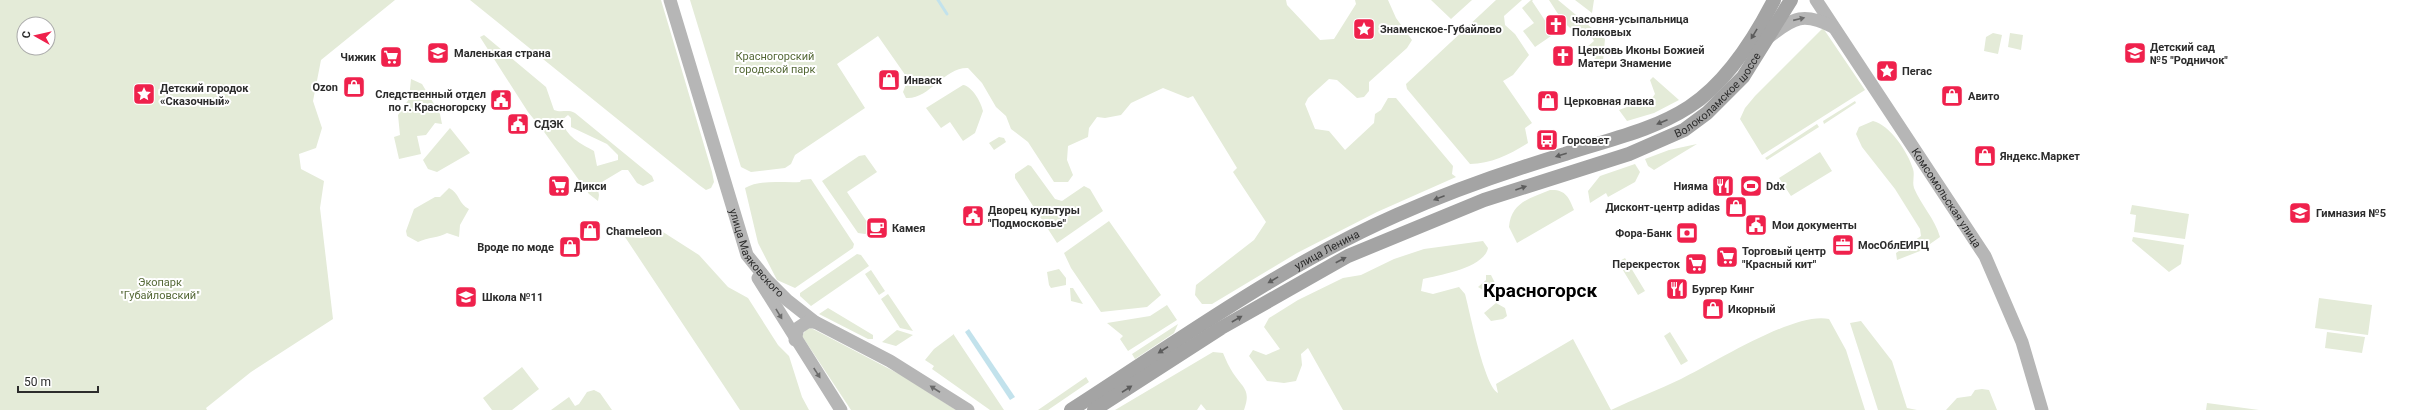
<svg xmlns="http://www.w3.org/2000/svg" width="2414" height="410" font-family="Roboto,sans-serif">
  <rect width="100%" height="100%" fill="#fff"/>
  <!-- green -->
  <path fill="#e4ebd8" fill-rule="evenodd" d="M 0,0 L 395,0 L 321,60 L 313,101 L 322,128 L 316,148 L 299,154 L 301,169 L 324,181 L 320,208 L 333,319 L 251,372 L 206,408 L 207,410 L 0,410 ZM 24,24 L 48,24 L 48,48 L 24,48 Z
    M 470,0 L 661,0 L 712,172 L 714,182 L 711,188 L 706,190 L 699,185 Z
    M 690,0 L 1286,0 L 1287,5 L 1320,40 L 1334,39 L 1356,4 L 1355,0 L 1388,0 L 1396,18 L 1412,40 L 1407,48 L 1369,82 L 1369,91 L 1364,97 L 1357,98 L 1337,80 L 1329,79 L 1308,98 L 1305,104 L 1315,129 L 1329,131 L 1345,150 L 1374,123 L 1375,114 L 1381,110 L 1388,98 L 1396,98 L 1453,166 L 1452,174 L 1456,177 L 1377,212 L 1297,253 L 1212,304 L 1202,304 L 1195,295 L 1196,285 L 1254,240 L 1266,222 L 1233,172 L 1237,168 L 1193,96 L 1188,98 L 1163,88 L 1131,103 L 1121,115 L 1105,118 L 1097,117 L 1089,128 L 1088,137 L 1068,146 L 1067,160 L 1073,175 L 1068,182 L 1054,182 L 1028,142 L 1011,129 L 1006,116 L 996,107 L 982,83 L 968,68 C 944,67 929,100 906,98 L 903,92 L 908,79 L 878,36 L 837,64 L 865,108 L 795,155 L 791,164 L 785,168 L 751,172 L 741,167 Z
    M 1431,0 L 1472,0 L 1451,19 Z
    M 1496,0 L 1522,0 L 1504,16 L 1505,25 L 1515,34 L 1529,55 L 1513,75 L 1503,81 L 1532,123 L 1525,128 L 1528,143 C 1511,154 1491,164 1470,164 L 1407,89 L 1406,84 Z
    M 1531,0 L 1533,0 L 1532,1 L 1554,34 L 1535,47 L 1523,31 L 1534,23 L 1522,8 Z
    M 1549,0 L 1558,0 L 1605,39 L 1603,61 L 1598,63 L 1587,47 L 1594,41 L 1590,34 C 1568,35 1560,16 1549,0 Z
    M 1575,0 L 1594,0 L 1592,13 Z
    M 1823,28 L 1865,90 L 1762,155 L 1740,119 L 1745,108 L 1755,96 Z
    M 1993,33 L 2002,35 L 1998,54 L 1984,51 L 1986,37 Z
    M 2010,33 L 2023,35 L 2021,50 L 2008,47 Z
    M 484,35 L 546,87 L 554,110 C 561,113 568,109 575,113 L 652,176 L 654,181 L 643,186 L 637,183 L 628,170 L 622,170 L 597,185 L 599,195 L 598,201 L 589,194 L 542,129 L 528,112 L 480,37 ZM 568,115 L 571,118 L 571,127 L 607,144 L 618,155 L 618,160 L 597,166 L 594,151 C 580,143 566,137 562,120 Z
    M 1653,77 L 1679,100 L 1654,113 L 1627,121 L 1619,110 L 1653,97 L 1655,94 L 1650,80 Z
    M 411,79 L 422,84 L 440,114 L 442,124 L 435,123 L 426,135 L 417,136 L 421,154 L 399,159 L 394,137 L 400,135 L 398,115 L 409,99 Z
    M 963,85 C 972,86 981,102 983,111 L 975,133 L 963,141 L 950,122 L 941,128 L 926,108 Z
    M 1855,101 L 1856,103 L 1824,124 L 1823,121 Z
    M 1873,121 C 1890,125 1908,152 1913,169 C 1915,175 1912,182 1914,188 C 1921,205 1935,219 1940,237 L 1920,251 L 1897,260 L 1896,253 L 1921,236 L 1920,229 L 1895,189 L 1862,147 L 1856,134 L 1859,127 Z
    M 1817,124 L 1819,127 L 1767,160 L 1765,158 Z
    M 450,128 L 470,153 L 437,172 L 428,169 L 423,160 Z
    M 999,137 L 1004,138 L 1006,142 L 994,150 L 989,143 Z
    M 1697,144 L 1654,170 L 1648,166 L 1645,159 L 1669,150 Z
    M 1820,152 L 1832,171 L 1791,196 L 1779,178 Z
    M 865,155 L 877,172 L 847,192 L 873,231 L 865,234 L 858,233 L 822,181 L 859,156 Z
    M 1635,164 L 1640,172 L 1635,182 L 1608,197 L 1606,193 L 1590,203 L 1588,191 L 1600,176 Z
    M 1028,165 L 1031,166 L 1055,199 L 1062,201 L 1084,186 L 1090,189 L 1103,211 L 1057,243 L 1015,178 L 1015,174 Z
    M 811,179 L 854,244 L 853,248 L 795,288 L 777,280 L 758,243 L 745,188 C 759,179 783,183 800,182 L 801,180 Z
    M 449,188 C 459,192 459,205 469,209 L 460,225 L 459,237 L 447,233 C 439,238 428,237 418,242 L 407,236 L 406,231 L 414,209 L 435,197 L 440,197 Z
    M 1550,190 C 1565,189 1569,197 1574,210 L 1517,243 L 1509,227 C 1511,202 1531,198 1550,190 Z
    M 2132,205 L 2189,214 L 2185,239 L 2134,232 L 2136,215 L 2130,214 Z
    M 1109,221 L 1161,295 L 1147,307 L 1101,312 L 1071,268 L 1064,253 Z
    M 652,231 L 663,232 L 699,255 L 728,287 L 748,298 L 778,345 L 789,356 L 802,397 L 809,410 L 740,410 L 625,237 L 643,238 Z
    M 2133,237 L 2184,245 L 2181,264 L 2169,272 L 2132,241 Z
    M 1483,241 L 1488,248 C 1484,268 1440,275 1423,279 L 1421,291 L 1433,294 L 1459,287 L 1465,294 C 1470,312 1484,385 1498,393 L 1496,384 L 1573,339 L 1611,410 C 1634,399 1658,390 1681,379 C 1714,363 1795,311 1829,319 L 1846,350 L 1865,410 L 1343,410 L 1308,348 L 1301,354 L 1302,365 L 1296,381 L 1284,383 L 1267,381 L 1249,356 L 1253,350 L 1266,355 L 1280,349 L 1264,327 L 1269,318 L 1298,300 L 1343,278 L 1361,275 L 1394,259 L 1424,249 Z
    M 857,254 L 861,255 L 869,266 L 811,306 L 800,296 L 800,293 Z
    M 1625,258 L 1645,291 L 1638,295 L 1618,262 Z
    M 1059,269 L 1066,278 L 1066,285 L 1051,288 L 1049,285 L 1047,272 Z
    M 871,270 L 885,291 L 879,295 L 865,274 Z
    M 1486,275 L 1491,275 L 1496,285 L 1495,290 L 1483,290 L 1478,287 L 1486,280 Z
    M 1070,288 L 1073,288 L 1083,304 L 1071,301 Z
    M 888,294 L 913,331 L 900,328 L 881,299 Z
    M 2319,298 L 2372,305 L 2368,335 L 2315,328 Z
    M 1496,303 L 1505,308 L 1507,316 L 1503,319 L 1491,321 L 1484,313 Z
    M 1167,305 L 1177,320 L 1128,351 L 1120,339 L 1123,336 L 1107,323 L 1150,316 Z
    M 828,308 L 873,335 L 873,339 L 868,339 L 819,314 Z
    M 1861,321 L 1892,361 L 1907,408 L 1917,410 L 1878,410 L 1850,323 Z
    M 1178,324 L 1174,333 L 1135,359 L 1132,354 Z
    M 807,328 L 813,329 L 903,376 L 956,410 L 851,410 L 802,336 Z
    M 897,330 L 913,335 L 896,346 L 882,342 Z
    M 1670,332 L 1688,361 L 1681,365 L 1664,336 Z
    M 2327,332 L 2365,337 L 2362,353 L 2325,348 Z
    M 954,334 L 954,335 L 1004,410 L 990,410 L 932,369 L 934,366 L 925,360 L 934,349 Z
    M 1213,352 L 1223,353 C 1226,360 1229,367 1233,373 C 1244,389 1251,390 1244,410 L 1206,410 L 1201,404 L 1197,410 L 1115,410 Z
    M 522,367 L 539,389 L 512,410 L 492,410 L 483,398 Z
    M 1086,377 L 1089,382 L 1048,410 L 1038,410 Z
    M 1982,389 L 1989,390 L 1997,410 L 1946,410 L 1957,398 L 1971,396 L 1975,390 Z
    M 594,390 L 600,393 L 612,410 L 551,410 L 569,397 L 575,406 L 579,404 L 587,392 Z
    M 2207,403 L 2259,410 L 2206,410 Z"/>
  <!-- water -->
  <path fill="#c2e2ec" d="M 969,329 L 1015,397 L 1010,400 L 965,332 Z"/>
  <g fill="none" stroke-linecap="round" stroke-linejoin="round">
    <!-- stream -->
    <path stroke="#c2e2ec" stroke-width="3" d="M 938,0 L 947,14"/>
    <!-- secondary -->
    <g stroke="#b6b6b6" stroke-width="13">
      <path id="s1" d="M 670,0 L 747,255 L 767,280 L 787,300 L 815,322 L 890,361 L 968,410"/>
      <path id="s2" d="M 1816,0 L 1985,256 L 2022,342 L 2042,410"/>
      <path d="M 1769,37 C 1794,17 1804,12 1833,27"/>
      <path d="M 758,278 L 841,410"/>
      <path d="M 795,340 L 798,328 L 807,322 L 815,322"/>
    </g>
    <!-- primary -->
    <g stroke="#a4a4a4" stroke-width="14">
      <path id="s3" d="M 1071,410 C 1177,342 1281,266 1397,215 C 1451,191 1508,171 1565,154 C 1607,140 1652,131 1689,107 C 1726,83 1754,39 1774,0"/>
      <path id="s4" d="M 1094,410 L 1221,328 L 1348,256 L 1484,200 L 1629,154 L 1684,130 L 1707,113 L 1743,77 L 1791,0"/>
    </g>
  </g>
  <!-- one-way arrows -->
  <defs><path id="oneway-solid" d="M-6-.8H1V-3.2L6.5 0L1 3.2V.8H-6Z"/></defs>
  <g fill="#6a6a6a">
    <use href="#oneway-solid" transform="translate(1799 19) rotate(-13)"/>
    <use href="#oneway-solid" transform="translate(779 314) rotate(59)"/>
    <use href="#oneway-solid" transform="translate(817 373) rotate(57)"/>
    <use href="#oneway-solid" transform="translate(935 389) rotate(-147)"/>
  </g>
  <g fill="#5c5c5c">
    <use href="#oneway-solid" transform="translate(1754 34) rotate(121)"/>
    <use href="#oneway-solid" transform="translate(1662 122) rotate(157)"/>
    <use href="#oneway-solid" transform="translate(1561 155) rotate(163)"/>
    <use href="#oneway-solid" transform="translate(1521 188) rotate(-19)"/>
    <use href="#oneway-solid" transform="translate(1439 198) rotate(159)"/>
    <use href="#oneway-solid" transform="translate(1341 260) rotate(-28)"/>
    <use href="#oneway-solid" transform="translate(1273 280) rotate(149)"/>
    <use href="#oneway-solid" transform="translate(1237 319) rotate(-30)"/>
    <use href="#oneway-solid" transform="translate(1163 350) rotate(147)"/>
    <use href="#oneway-solid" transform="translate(1127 389) rotate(-33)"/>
  </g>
  <!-- icons -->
  <defs>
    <g id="church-square" transform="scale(1.15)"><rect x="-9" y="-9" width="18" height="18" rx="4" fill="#ef214c" stroke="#fff"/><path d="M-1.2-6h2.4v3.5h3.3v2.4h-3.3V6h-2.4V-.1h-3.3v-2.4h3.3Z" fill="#fff"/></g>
    <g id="sight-square" transform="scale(1.15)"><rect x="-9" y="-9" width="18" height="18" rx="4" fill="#ef214c" stroke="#fff"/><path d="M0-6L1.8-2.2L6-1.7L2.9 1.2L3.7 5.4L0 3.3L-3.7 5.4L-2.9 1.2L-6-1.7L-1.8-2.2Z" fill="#fff"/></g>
    <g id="school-square" transform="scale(1.15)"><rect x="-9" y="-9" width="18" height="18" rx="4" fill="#ef214c" stroke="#fff"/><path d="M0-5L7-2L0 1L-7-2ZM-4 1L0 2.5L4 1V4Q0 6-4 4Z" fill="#fff"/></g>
    <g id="supermarket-square" transform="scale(1.15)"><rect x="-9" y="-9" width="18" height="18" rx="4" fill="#ef214c" stroke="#fff"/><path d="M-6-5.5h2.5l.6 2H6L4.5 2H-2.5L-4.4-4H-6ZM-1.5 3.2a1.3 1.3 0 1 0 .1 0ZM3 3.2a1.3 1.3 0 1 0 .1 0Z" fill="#fff"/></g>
    <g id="shop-square" transform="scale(1.15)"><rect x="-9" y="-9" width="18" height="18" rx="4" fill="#ef214c" stroke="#fff"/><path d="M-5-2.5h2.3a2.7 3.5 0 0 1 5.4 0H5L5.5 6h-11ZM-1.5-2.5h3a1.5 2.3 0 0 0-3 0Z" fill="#fff"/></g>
    <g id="civic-square" transform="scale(1.15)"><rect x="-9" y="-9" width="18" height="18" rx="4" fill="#ef214c" stroke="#fff"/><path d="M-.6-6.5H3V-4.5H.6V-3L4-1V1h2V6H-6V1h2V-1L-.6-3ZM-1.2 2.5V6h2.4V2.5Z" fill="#fff"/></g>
    <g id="bus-square" transform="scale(1.15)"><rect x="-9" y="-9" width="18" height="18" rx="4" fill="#ef214c" stroke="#fff"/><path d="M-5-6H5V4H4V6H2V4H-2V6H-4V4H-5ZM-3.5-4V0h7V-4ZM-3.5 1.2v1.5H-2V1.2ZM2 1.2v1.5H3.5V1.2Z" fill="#fff"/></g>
    <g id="restaurant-square" transform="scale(1.15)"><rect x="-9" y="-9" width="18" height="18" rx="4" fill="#ef214c" stroke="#fff"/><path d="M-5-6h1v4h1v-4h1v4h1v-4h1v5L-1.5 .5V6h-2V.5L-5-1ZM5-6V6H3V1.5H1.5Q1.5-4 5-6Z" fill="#fff"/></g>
    <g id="stadium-square" transform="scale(1.15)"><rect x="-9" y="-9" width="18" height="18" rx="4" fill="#ef214c" stroke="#fff"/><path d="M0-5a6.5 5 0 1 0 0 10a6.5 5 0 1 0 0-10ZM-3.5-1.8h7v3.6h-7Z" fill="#fff"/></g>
    <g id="cafe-square" transform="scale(1.15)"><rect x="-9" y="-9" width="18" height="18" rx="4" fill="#ef214c" stroke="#fff"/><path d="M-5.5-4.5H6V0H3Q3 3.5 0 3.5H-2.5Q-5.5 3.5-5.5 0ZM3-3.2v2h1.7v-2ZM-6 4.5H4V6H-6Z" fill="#fff"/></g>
    <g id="bank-square" transform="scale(1.15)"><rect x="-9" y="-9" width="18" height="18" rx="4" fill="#ef214c" stroke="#fff"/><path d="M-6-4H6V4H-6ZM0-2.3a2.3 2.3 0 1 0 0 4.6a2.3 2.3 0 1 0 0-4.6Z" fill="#fff"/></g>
    <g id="office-square" transform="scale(1.15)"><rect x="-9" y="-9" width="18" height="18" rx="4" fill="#ef214c" stroke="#fff"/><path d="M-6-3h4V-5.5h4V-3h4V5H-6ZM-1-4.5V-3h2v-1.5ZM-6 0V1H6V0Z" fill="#fff"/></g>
  </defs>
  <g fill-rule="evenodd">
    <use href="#church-square" x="1556" y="25"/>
    <use href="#sight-square" x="1364" y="29"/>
    <use href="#school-square" x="438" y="53"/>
    <use href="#school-square" x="2135" y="53"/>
    <use href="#church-square" x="1563" y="56"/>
    <use href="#supermarket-square" x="391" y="57"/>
    <use href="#sight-square" x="1887" y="71"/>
    <use href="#shop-square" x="889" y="80"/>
    <use href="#shop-square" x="354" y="87"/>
    <use href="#sight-square" x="144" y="94"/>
    <use href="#shop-square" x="1952" y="96"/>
    <use href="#civic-square" x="501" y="100"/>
    <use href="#shop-square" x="1548" y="101"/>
    <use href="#civic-square" x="518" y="124"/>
    <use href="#bus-square" x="1547" y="140"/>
    <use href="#shop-square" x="1985" y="156"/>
    <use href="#supermarket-square" x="559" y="186"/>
    <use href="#restaurant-square" x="1723" y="186"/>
    <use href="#stadium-square" x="1751" y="186"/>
    <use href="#shop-square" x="1736" y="207"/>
    <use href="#school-square" x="2300" y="213"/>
    <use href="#civic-square" x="973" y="216"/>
    <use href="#civic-square" x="1756" y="225"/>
    <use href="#cafe-square" x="877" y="228"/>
    <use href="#shop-square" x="590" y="231"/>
    <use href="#bank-square" x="1687" y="233"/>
    <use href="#office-square" x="1843" y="245"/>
    <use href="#shop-square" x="570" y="247"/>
    <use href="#supermarket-square" x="1727" y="257"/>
    <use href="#supermarket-square" x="1696" y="264"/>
    <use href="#restaurant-square" x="1677" y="289"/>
    <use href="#school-square" x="466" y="297"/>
    <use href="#shop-square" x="1713" y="309"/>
  </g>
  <g text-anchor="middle" stroke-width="4" stroke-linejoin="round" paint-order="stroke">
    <!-- poi labels -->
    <g font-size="11" font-weight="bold" fill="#2c2c2c" stroke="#fff" text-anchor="start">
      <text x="1572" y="23">часовня-усыпальница<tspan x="1572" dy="13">Поляковых</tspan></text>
      <text x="1380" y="33">Знаменское-Губайлово</text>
      <text x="2150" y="51">Детский сад<tspan x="2150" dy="13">№5 "Родничок"</tspan></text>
      <text x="1578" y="54">Церковь Иконы Божией<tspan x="1578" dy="13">Матери Знамение</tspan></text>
      <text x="454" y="57">Маленькая страна</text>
      <text x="376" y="61" text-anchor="end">Чижик</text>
      <text x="1902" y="75">Пегас</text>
      <text x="904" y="84">Инваск</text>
      <text x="338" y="91" text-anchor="end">Ozon</text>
      <text x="160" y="92">Детский городок<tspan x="160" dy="13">«Сказочный»</tspan></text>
      <text x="486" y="98" text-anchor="end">Следственный отдел<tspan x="486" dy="13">по г. Красногорску</tspan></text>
      <text x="1968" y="100">Авито</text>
      <text x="1564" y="105">Церковная лавка</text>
      <text x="534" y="128">СДЭК</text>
      <text x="1562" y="144">Горсовет</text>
      <text x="2000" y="160">Яндекс.Маркет</text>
      <text x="574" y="190">Дикси</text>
      <text x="1708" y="190" text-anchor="end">Нияма</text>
      <text x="1766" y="190">Ddx</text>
      <text x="1720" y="211" text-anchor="end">Дисконт-центр adidas</text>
      <text x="988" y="214">Дворец культуры<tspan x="988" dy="13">"Подмосковье"</tspan></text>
      <text x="2316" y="217">Гимназия №5</text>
      <text x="1772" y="229">Мои документы</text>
      <text x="892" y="232">Камея</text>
      <text x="606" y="235">Chameleon</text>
      <text x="1672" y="237" text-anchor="end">Фора-Банк</text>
      <text x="1858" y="249">МосОблЕИРЦ</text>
      <text x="554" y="251" text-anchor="end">Вроде по моде</text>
      <text x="1742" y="255">Торговый центр<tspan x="1742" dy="13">"Красный кит"</tspan></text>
      <text x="1680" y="268" text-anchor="end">Перекресток</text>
      <text x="1692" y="293">Бургер Кинг</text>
      <text x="482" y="301">Школа №11</text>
      <text x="1728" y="313">Икорный</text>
    </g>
    <!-- park labels -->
    <g font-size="11" fill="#556937" stroke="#fff">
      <text x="775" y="60">Красногорский<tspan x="775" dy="13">городской парк</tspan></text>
      <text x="160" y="286">Экопарк<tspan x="160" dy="13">"Губайловский"</tspan></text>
    </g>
    <!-- street labels -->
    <g font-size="11" fill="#2c2c2c" stroke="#fff">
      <text dy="4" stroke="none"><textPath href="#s4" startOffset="705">Волоколамское шоссе</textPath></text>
      <text dy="4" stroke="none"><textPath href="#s2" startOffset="237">Комсомольская улица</textPath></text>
      <text dy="4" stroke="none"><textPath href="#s3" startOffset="302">улица Ленина</textPath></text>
      <text dy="4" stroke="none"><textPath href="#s1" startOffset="269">улица Маяковского</textPath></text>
    </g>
    <!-- town labels -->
    <g font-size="19" font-weight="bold" fill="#000" stroke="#fff">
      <text x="1540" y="297">Красногорск</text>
    </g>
  </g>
  <!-- north arrow -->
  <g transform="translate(36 36) rotate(278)"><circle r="19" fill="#ffffff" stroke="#ababab"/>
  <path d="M0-3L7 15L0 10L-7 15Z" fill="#ef214c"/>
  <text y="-6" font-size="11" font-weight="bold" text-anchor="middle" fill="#2c2c2c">С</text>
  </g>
  <!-- scale -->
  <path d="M18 386v6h80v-6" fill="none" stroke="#2c2c2c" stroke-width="2"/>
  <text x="24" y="386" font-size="12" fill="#2c2c2c" stroke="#ffffff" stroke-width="3" paint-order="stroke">50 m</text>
</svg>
